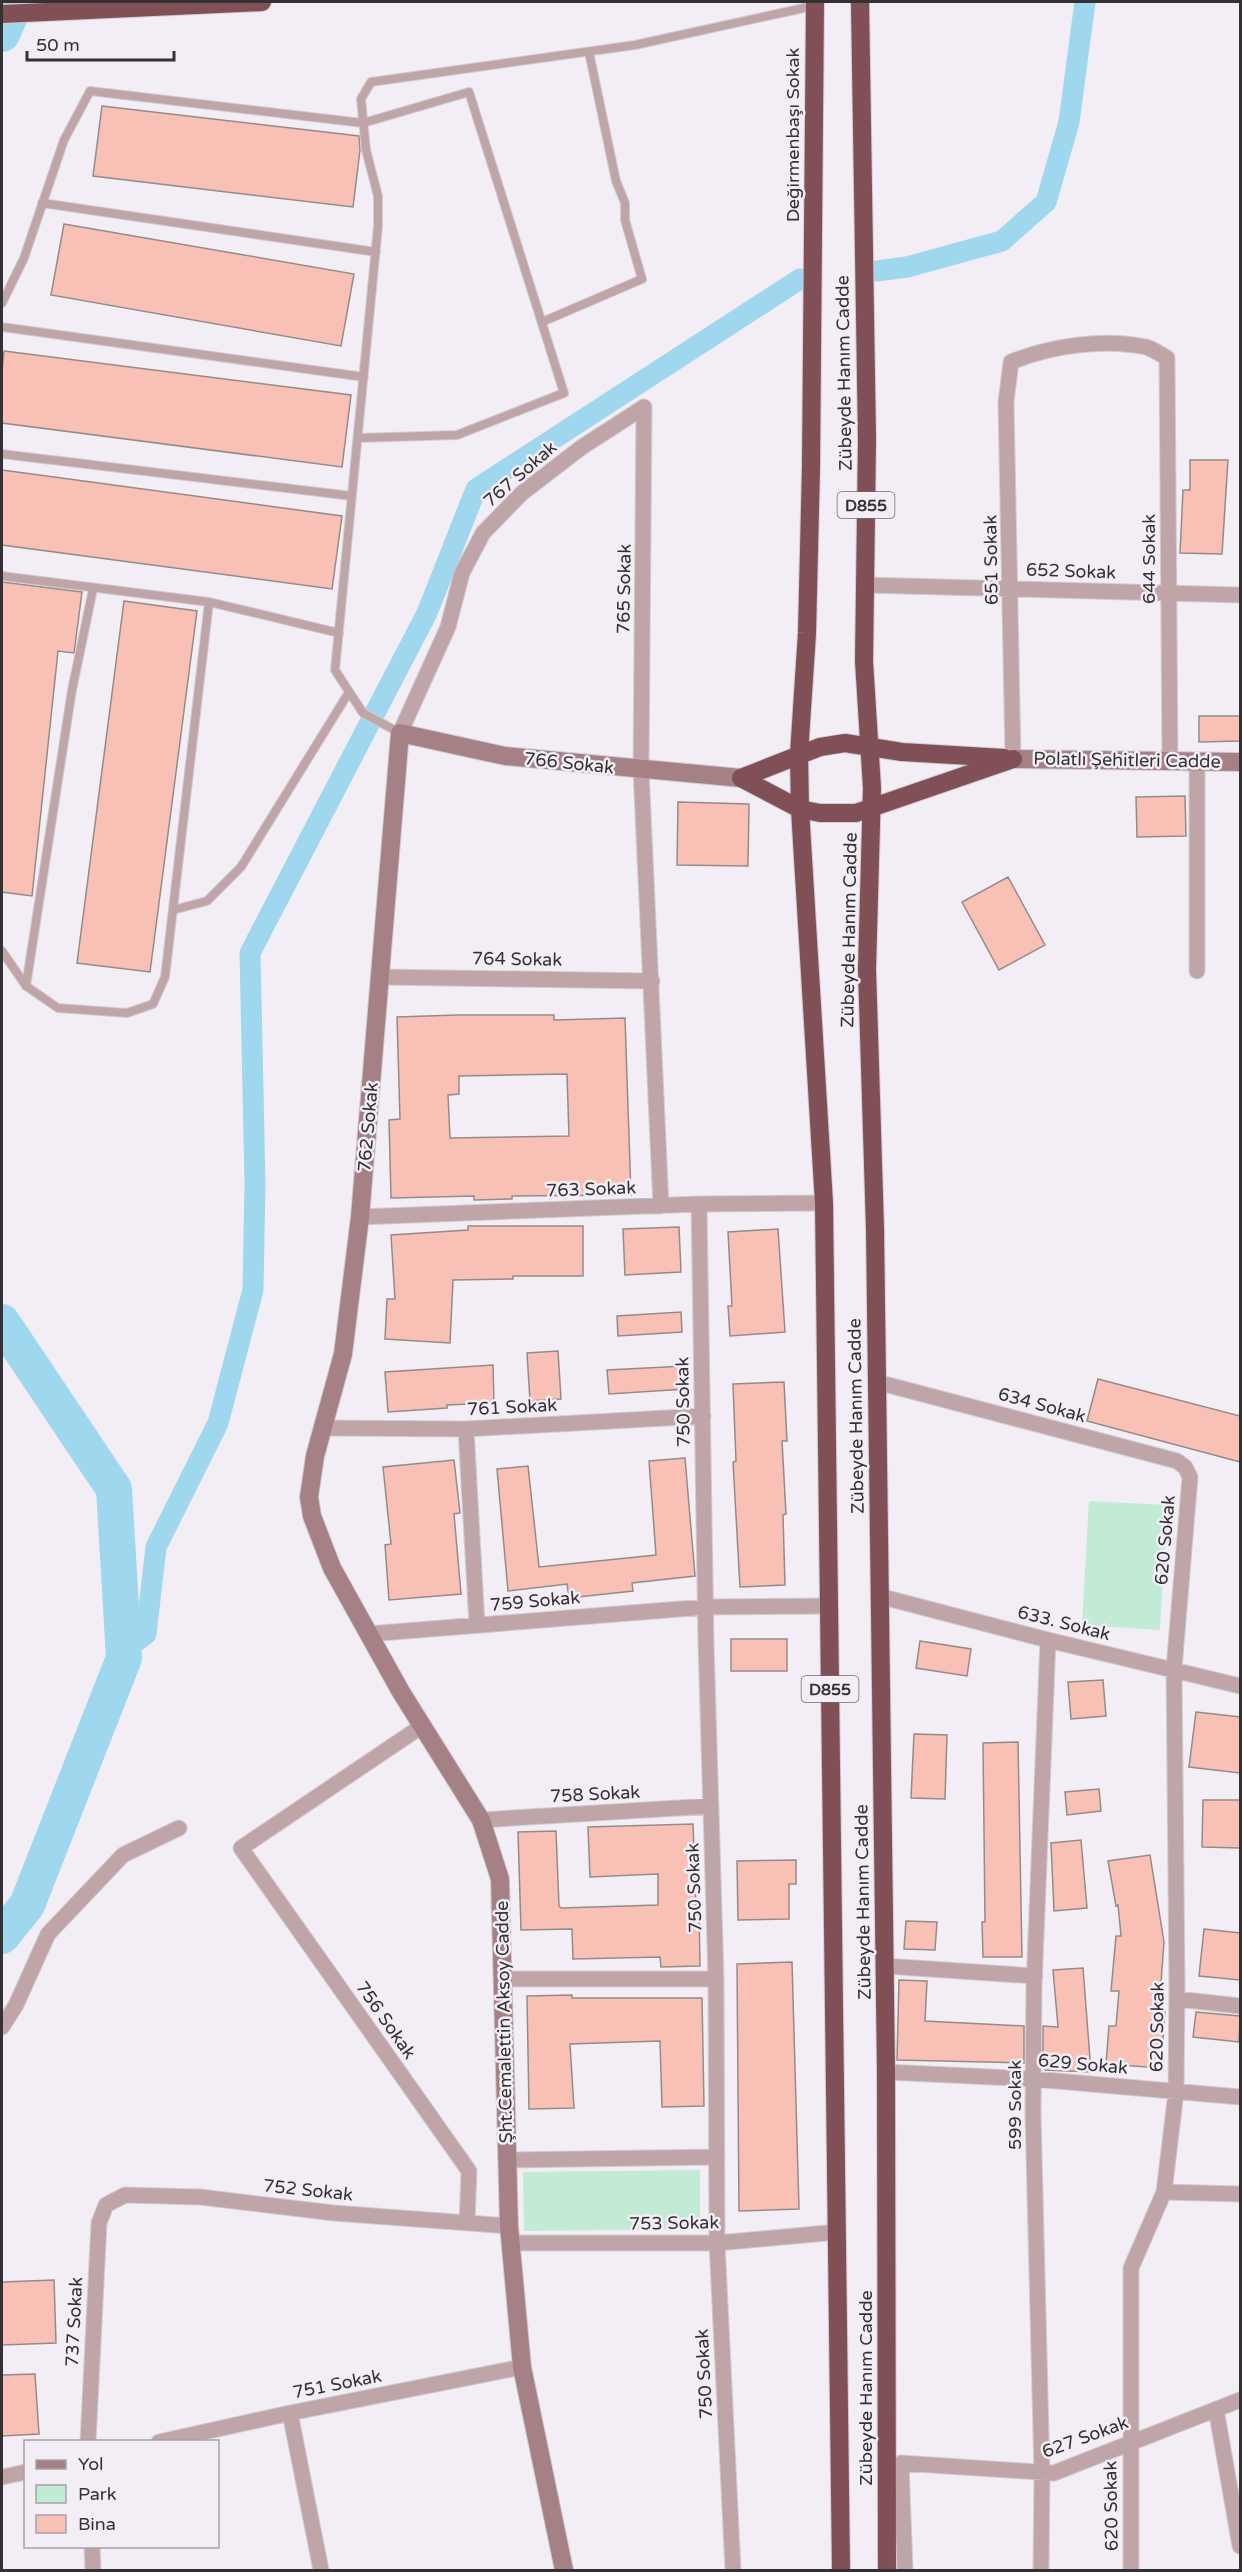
<svg xmlns="http://www.w3.org/2000/svg" width="1242" height="2572" font-family="'Varela Round',sans-serif">
  <rect width="100%" height="100%" fill="#f3eef5"/>
  <!-- green -->
  <path fill="#c1ebd5" d="M 1089,1501 L 1167,1505 L 1160,1630 L 1082,1625 Z
    M 700,2170 L 700,2229 L 524,2231 L 523,2172 Z"/>
  <g fill="none" stroke-linecap="round" stroke-linejoin="round">
    <!-- canal -->
    <path stroke="#9ed7ee" stroke-width="21" d="M 877,271 L 907,267 L 1002,241 L 1046,202 L 1069,122 L 1085,2
      M 123,1651 L 146,1634 L 156,1547 L 218,1423 L 253,1290 L 255,1184 L 250,953 L 427,613 L 476,489 L 800,279"/>
    <!-- river -->
    <path stroke="#9ed7ee" stroke-width="36" d="M 2,34 L 16,2
      M 2,1322 L 114,1489 L 124,1658 L 27,1905 L 2,1936"/>
  </g>
  <!-- building -->
  <path fill="#f9c1b6" stroke="#948b89" stroke-width="1.5" fill-rule="evenodd" d="M 102,106 L 359,136 L 360,150 L 353,207 L 93,176 Z
    M 64,224 L 354,274 L 341,346 L 51,295 Z
    M 4,351 L 351,395 L 342,467 L 2,423 L 2,371 Z
    M 1190,460 L 1228,460 L 1222,554 L 1180,553 L 1183,490 L 1190,490 Z
    M 2,470 L 342,516 L 332,589 L 2,545 Z
    M 2,582 L 82,592 L 74,653 L 58,651 L 32,896 L 2,892 Z
    M 124,601 L 197,611 L 150,972 L 77,963 Z
    M 1199,716 L 1240,716 L 1240,741 L 1199,742 Z
    M 1185,796 L 1186,836 L 1137,837 L 1136,797 Z
    M 678,802 L 749,804 L 748,866 L 677,865 Z
    M 1008,877 L 1045,945 L 999,970 L 962,902 Z
    M 457,1015 L 554,1015 L 554,1020 L 625,1018 L 631,1195 L 512,1196 L 512,1199 L 474,1200 L 474,1196 L 391,1198 L 389,1120 L 400,1119 L 397,1017 ZM 567,1074 L 569,1136 L 450,1138 L 448,1095 L 459,1094 L 459,1076 Z
    M 468,1226 L 583,1226 L 583,1276 L 513,1276 L 513,1279 L 453,1280 L 450,1343 L 385,1339 L 387,1299 L 395,1299 L 391,1235 L 468,1230 Z
    M 679,1227 L 681,1272 L 625,1275 L 623,1229 Z
    M 778,1229 L 785,1332 L 730,1336 L 728,1306 L 732,1306 L 728,1232 Z
    M 681,1312 L 682,1332 L 618,1336 L 617,1316 Z
    M 558,1351 L 561,1399 L 530,1401 L 527,1353 Z
    M 493,1365 L 494,1403 L 447,1405 L 447,1408 L 388,1412 L 385,1372 Z
    M 685,1366 L 686,1389 L 609,1394 L 607,1370 Z
    M 1098,1379 L 1240,1416 L 1240,1462 L 1087,1421 Z
    M 784,1382 L 787,1441 L 782,1441 L 786,1514 L 783,1515 L 785,1585 L 740,1587 L 733,1462 L 736,1461 L 733,1384 Z
    M 685,1458 L 695,1576 L 632,1583 L 633,1591 L 569,1598 L 567,1584 L 508,1591 L 497,1469 L 528,1466 L 539,1567 L 656,1555 L 649,1461 Z
    M 454,1460 L 460,1513 L 454,1514 L 461,1594 L 389,1600 L 385,1545 L 391,1544 L 383,1467 Z
    M 731,1639 L 787,1639 L 787,1671 L 731,1671 Z
    M 920,1641 L 971,1649 L 967,1676 L 916,1668 Z
    M 1103,1680 L 1106,1716 L 1071,1719 L 1068,1682 Z
    M 1196,1712 L 1240,1717 L 1240,1773 L 1189,1767 Z
    M 914,1734 L 947,1735 L 945,1799 L 911,1798 Z
    M 1018,1742 L 1022,1957 L 983,1957 L 982,1922 L 985,1922 L 983,1743 Z
    M 1099,1789 L 1101,1811 L 1067,1815 L 1065,1792 Z
    M 1203,1800 L 1240,1800 L 1240,1848 L 1202,1847 Z
    M 693,1824 L 696,1907 L 699,1907 L 700,1966 L 661,1967 L 660,1957 L 573,1959 L 572,1929 L 521,1930 L 518,1832 L 556,1831 L 559,1906 L 561,1908 L 658,1905 L 658,1874 L 590,1877 L 588,1827 Z
    M 1081,1840 L 1087,1908 L 1054,1911 L 1051,1843 Z
    M 1150,1855 L 1164,1942 L 1159,2009 L 1165,2010 L 1161,2068 L 1106,2064 L 1109,2026 L 1116,2026 L 1119,1991 L 1111,1991 L 1116,1936 L 1121,1936 L 1118,1905 L 1116,1906 L 1108,1861 Z
    M 796,1860 L 796,1884 L 789,1884 L 789,1919 L 738,1920 L 737,1861 Z
    M 906,1921 L 937,1922 L 935,1950 L 904,1949 Z
    M 1204,1929 L 1240,1933 L 1240,1980 L 1199,1976 Z
    M 792,1962 L 799,2209 L 739,2211 L 737,1964 Z
    M 1083,1968 L 1091,2072 L 1045,2070 L 1046,2064 L 1043,2064 L 1043,2026 L 1058,2027 L 1053,1970 Z
    M 899,1980 L 927,1981 L 925,2021 L 1024,2026 L 1024,2063 L 897,2060 Z
    M 572,1995 L 572,1998 L 702,1998 L 704,2106 L 662,2107 L 660,2041 L 570,2044 L 574,2108 L 529,2109 L 527,1996 Z
    M 1196,2012 L 1240,2016 L 1239,2042 L 1193,2037 Z
    M 54,2280 L 56,2343 L 2,2345 L 2,2282 Z
    M 35,2374 L 39,2434 L 2,2436 L 2,2375 Z"/>
  <g fill="none" stroke-linecap="round" stroke-linejoin="round">
    <!-- lane casing -->
    <g stroke="#d0ccd2" stroke-width="10">
      <path id="lane" d="M 42,203 L 376,252
        M 2,303 L 24,258 L 64,140 L 90,91 L 363,123 L 469,92 L 564,393 L 457,435 L 358,438
        M 542,322 L 642,279 L 625,220 L 625,203 L 616,181 L 589,52
        M 2,327 L 364,377
        M 2,454 L 352,496
        M 2,576 L 209,602
        M 400,733 L 363,713 L 335,670 L 378,226 L 378,196 L 366,150 L 361,99 L 371,82 L 635,45 L 813,6
        M 173,910 L 207,901 L 241,867 L 349,692
        M 2,951 L 26,986 L 58,1008 L 127,1013 L 153,1004 L 165,977 L 209,602 L 339,633
        M 26,986 L 72,690 L 93,589"/>
    </g>
    <!-- street casing -->
    <g stroke="#d0ccd2" stroke-width="17">
      <path id="street" d="M 644,407 L 641,770 L 661,1206
        M 864,585 L 1240,595
        M 400,733 L 448,627 L 462,573 L 483,533 L 522,493 L 582,447 L 644,407
        M 1013,759 L 1006,402 L 1011,362 C 1050,346 1103,338 1146,347 C 1153,349 1160,354 1167,358 L 1170,761
        M 1197,761 L 1197,971
        M 381,977 L 652,981
        M 699,1204 L 706,1643 L 716,1979 L 717,2243 L 733,2570
        M 360,1217 L 699,1204 L 824,1203
        M 877,1382 L 1177,1461 L 1185,1467 L 1190,1477 L 1174,1669 L 1177,1985 L 1176,2092 L 1164,2192 L 1131,2268 L 1131,2570
        M 323,1428 L 466,1429 L 703,1416
        M 466,1429 L 477,1625
        M 879,1596 L 1048,1640 L 1240,1686
        M 368,1634 L 705,1607 L 829,1606
        M 422,1726 L 241,1848 L 469,2171 L 467,2223
        M 481,1820 L 711,1806
        M 885,1966 L 1035,1976
        M 504,1979 L 716,1979
        M 1177,1999 L 1240,2006
        M 2,2027 L 16,2005 L 48,1934 L 123,1855 L 179,1828
        M 886,2072 L 1034,2079 L 1240,2097
        M 508,2160 L 717,2157
        M 1164,2192 L 1240,2194
        M 510,2243 L 717,2243 L 838,2232
        M 1216,2409 L 1240,2546
        M 290,2413 L 321,2570
        M 88,2442 L 99,2223 L 106,2205 L 125,2195 L 200,2197 L 334,2213 L 509,2226
        M 159,2442 L 290,2413 L 522,2367
        M 2,2477 L 26,2472
        M 92,2546 L 93,2570
        M 905,2570 L 901,2463 L 1054,2473 L 1240,2400
        M 1041,2570 L 1042,2474 L 1033,2114 L 1034,1985 L 1048,1640"/>
    </g>
    <!-- secondary casing -->
    <g stroke="#d0ccd2" stroke-width="20">
      <path id="secondary" d="M 1013,759 L 1240,762
        M 564,2570 L 522,2367 L 509,2226 L 500,1879 L 481,1820 L 401,1692 L 332,1568 L 312,1516 L 309,1497 L 315,1456 L 343,1354 L 360,1217 L 400,733 L 505,756 L 741,778"/>
    </g>
    <!-- highway casing -->
    <g stroke="#d0ccd2" stroke-width="20">
      <path id="highway" d="M 815,2 L 811,467 L 807,633 L 799,754 L 800,809 L 824,1203 L 841,2570
        M 860,2 L 867,440 L 864,661 L 872,788 L 867,969 L 875,1228 L 886,2072 L 887,2570
        M 2,14 L 262,2
        M 741,778 L 800,809 L 820,813 L 856,813 L 1013,759
        M 741,778 L 820,747 L 845,743 L 902,752 L 1004,758"/>
    </g>
    <!-- lane -->
    <use href="#lane" stroke="#bfa5a8" stroke-width="8"/>
    <!-- street -->
    <use href="#street" stroke="#bfa5a8" stroke-width="15"/>
    <!-- secondary -->
    <use href="#secondary" stroke="#a58185" stroke-width="18"/>
    <!-- highway -->
    <use href="#highway" stroke="#815057" stroke-width="18"/>
  </g>
  <g text-anchor="middle" stroke-width="5" stroke-linejoin="round" paint-order="stroke">
    <!-- shield labels -->
    <g fill="#f3eef5" stroke="#6d6a6e" stroke-width="1.5">
      <rect x="837.5" y="492" width="57" height="26" rx="4.5"/>
      <rect x="801.5" y="1676" width="57" height="26" rx="4.5"/>
    </g>
    <g font-size="16" font-weight="bold" fill="#333134">
      <text x="866" y="511">D855</text>
      <text x="830" y="1695">D855</text>
    </g>
    <!-- street labels -->
    <g font-size="18" fill="#333134" stroke="#f3eef5">
      <text transform="translate(793 135) rotate(-90)" y="6">Değirmenbaşı Sokak</text>
      <text transform="translate(844 373) rotate(-91)" y="6">Zübeyde Hanım Cadde</text>
      <text transform="translate(520 474) rotate(-41)" y="6">767 Sokak</text>
      <text transform="translate(1149 559) rotate(-90)" y="6">644 Sokak</text>
      <text transform="translate(991 560) rotate(-91)" y="6">651 Sokak</text>
      <text transform="translate(1071 571) rotate(2)" y="6">652 Sokak</text>
      <text transform="translate(624 589) rotate(-89)" y="6">765 Sokak</text>
      <text transform="translate(1127 760) rotate(1)" y="6">Polatlı Şehitleri Cadde</text>
      <text transform="translate(569 763) rotate(6)" y="6">766 Sokak</text>
      <text transform="translate(849 930) rotate(-89)" y="6">Zübeyde Hanım Cadde</text>
      <text transform="translate(517 959) rotate(1)" y="6">764 Sokak</text>
      <text transform="translate(368 1127) rotate(-85)" y="6">762 Sokak</text>
      <text transform="translate(591 1189) rotate(-2)" y="6">763 Sokak</text>
      <text transform="translate(683 1402) rotate(-91)" y="6">750 Sokak</text>
      <text transform="translate(1042 1405) rotate(15)" y="6">634 Sokak</text>
      <text transform="translate(512 1407) rotate(-3)" y="6">761 Sokak</text>
      <text transform="translate(856 1416) rotate(-91)" y="6">Zübeyde Hanım Cadde</text>
      <text transform="translate(1165 1540) rotate(-85)" y="6">620 Sokak</text>
      <text transform="translate(535 1601) rotate(-5)" y="6">759 Sokak</text>
      <text transform="translate(1064 1623) rotate(14)" y="6">633. Sokak</text>
      <text transform="translate(595 1794) rotate(-3)" y="6">758 Sokak</text>
      <text transform="translate(694 1888) rotate(-92)" y="6">750 Sokak</text>
      <text transform="translate(863 1902) rotate(-91)" y="6">Zübeyde Hanım Cadde</text>
      <text transform="translate(386 2020) rotate(55)" y="6">756 Sokak</text>
      <text transform="translate(504 2022) rotate(-91)" y="6">Şht.Cemalettin Aksoy Cadde</text>
      <text transform="translate(1157 2027) rotate(-89)" y="6">620 Sokak</text>
      <text transform="translate(1083 2064) rotate(5)" y="6">629 Sokak</text>
      <text transform="translate(1015 2105) rotate(-90)" y="6">599 Sokak</text>
      <text transform="translate(308 2190) rotate(6)" y="6">752 Sokak</text>
      <text transform="translate(674 2223) rotate(-1)" y="6">753 Sokak</text>
      <text transform="translate(74 2322) rotate(-87)" y="6">737 Sokak</text>
      <text transform="translate(704 2374) rotate(-93)" y="6">750 Sokak</text>
      <text transform="translate(337 2384) rotate(-11)" y="6">751 Sokak</text>
      <text transform="translate(866 2388) rotate(-90)" y="6">Zübeyde Hanım Cadde</text>
      <text transform="translate(1085 2437) rotate(-20)" y="6">627 Sokak</text>
      <text transform="translate(1111 2506) rotate(-91)" y="6">620 Sokak</text>
    </g>
  </g>
  <!-- border -->
  <rect width="1242" height="2572" fill="none" stroke="#333134" stroke-width="6"/>
  <!-- legend -->
  <rect x="24" y="2440" width="195" height="108" fill="#f3eef5" stroke="#a6a2a8" stroke-width="1.5"/>
  <rect x="36" y="2460" width="30" height="9" fill="#a58185" stroke="#a6a2a8" stroke-width="1.5"/>
  <text x="78" y="2470" font-size="18" fill="#333134">Yol</text>
  <rect x="36" y="2485" width="30" height="18" fill="#c1ebd5" stroke="#a6a2a8" stroke-width="1.5"/>
  <text x="78" y="2500" font-size="18" fill="#333134">Park</text>
  <rect x="36" y="2515" width="30" height="18" fill="#f9c1b6" stroke="#a6a2a8" stroke-width="1.5"/>
  <text x="78" y="2530" font-size="18" fill="#333134">Bina</text>
  <!-- scale -->
  <path d="M27 51v9h147v-9" fill="none" stroke="#333134" stroke-width="3"/>
  <text x="36" y="51" font-size="18" fill="#333134" stroke="#f3eef5" stroke-width="4.5" paint-order="stroke">50 m</text>
</svg>
